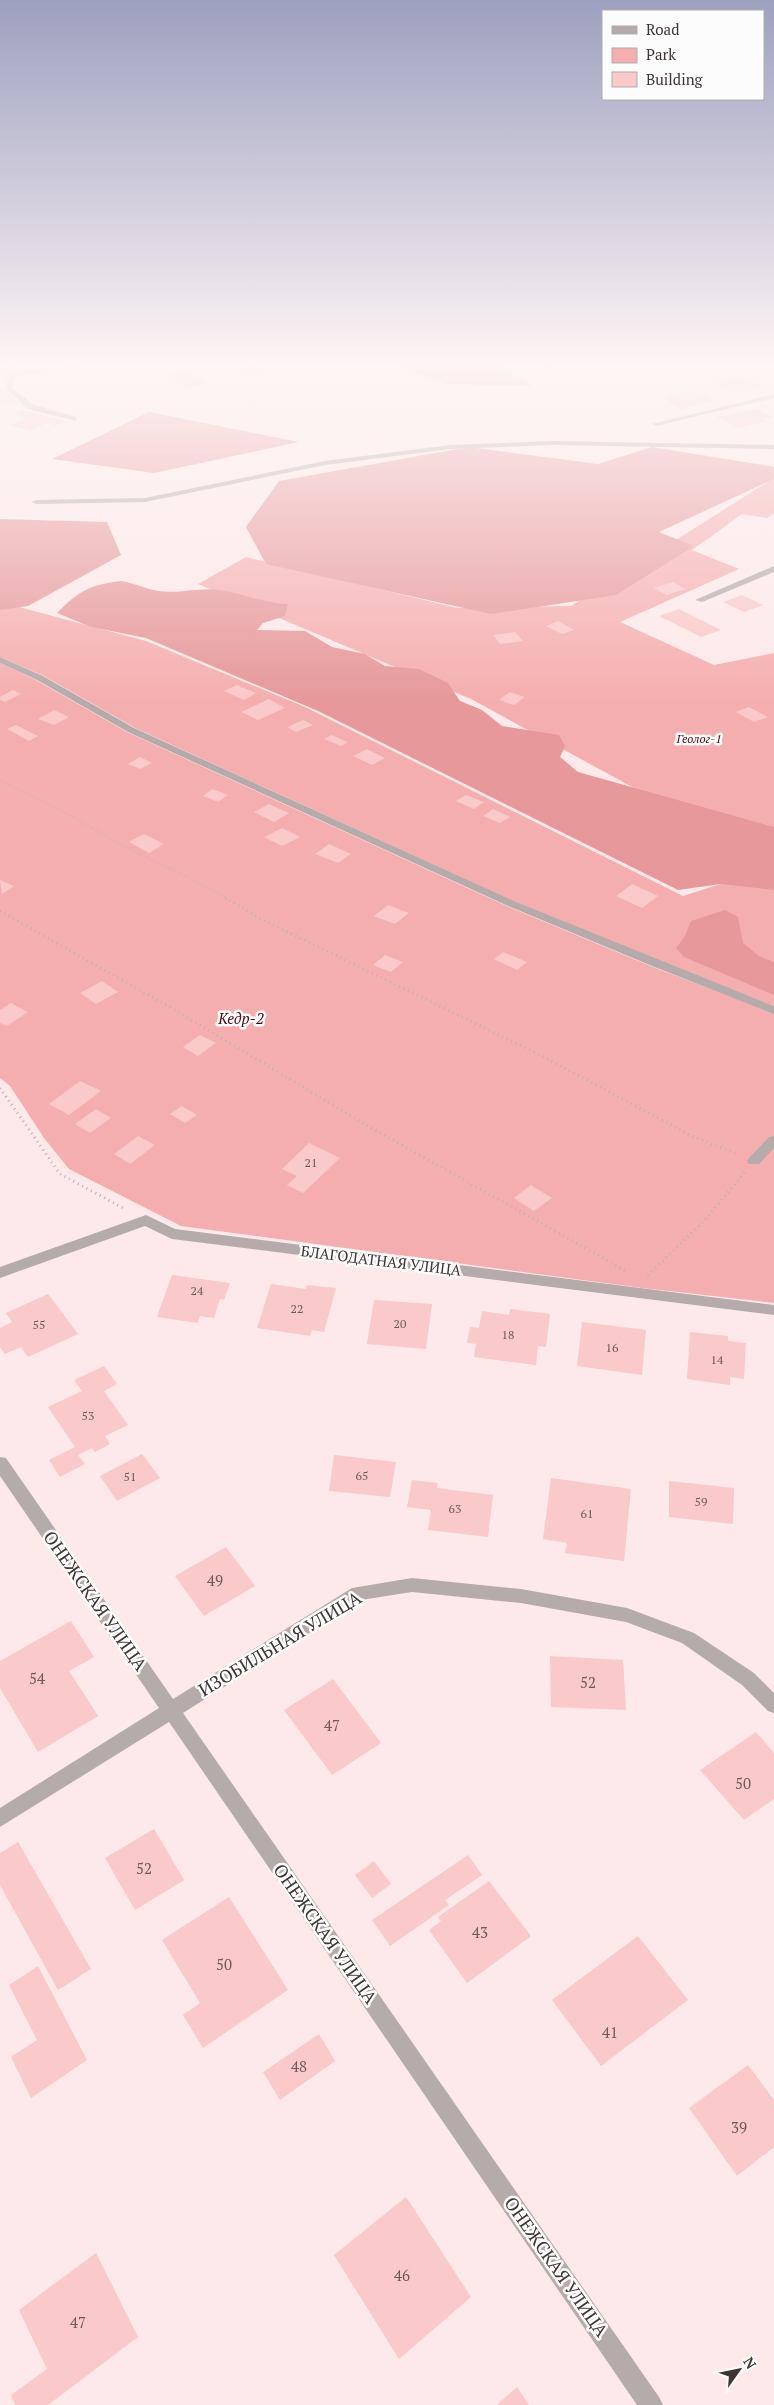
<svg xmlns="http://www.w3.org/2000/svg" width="774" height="2405" font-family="'PT Serif',serif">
  <rect width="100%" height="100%" fill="#fde9e9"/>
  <!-- green -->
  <path fill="#f5aeaf" d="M 774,478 L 774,513 L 767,518 L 742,514 L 692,550 L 739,569 L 620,622 L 714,665 L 774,653 L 774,858 L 689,818 L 471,699 L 198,584 L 246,557 L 457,608 L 571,606 Z
    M 0,602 L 146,641 L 305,707 L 683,896 L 774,867 L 774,1006 L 658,961 L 515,902 L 135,728 L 44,676 L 0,657 Z
    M 0,663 L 36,680 L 127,732 L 509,907 L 653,967 L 774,1013 L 774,1303 L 642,1288 L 181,1226 L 69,1169 L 44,1138 L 10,1086 L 0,1078 Z"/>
  <!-- forest -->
  <path fill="#e6989a" d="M 397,366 L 500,366 L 532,386 L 446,384 Z
    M 149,412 L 299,442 L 154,473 L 52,459 Z
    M 469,447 L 598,464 L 652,447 L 774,467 L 774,479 L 659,532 L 694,546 L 616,595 L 491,614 L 266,564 L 246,527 L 279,481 Z
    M 0,519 L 107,522 L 121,555 L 28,606 L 0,610 Z
    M 121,581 C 134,583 146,589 158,591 C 179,594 200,587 220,590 C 244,594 264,603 288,604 L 285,616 L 263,623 L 257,630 L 305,631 L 332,647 L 365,654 L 385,666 L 419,669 L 448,683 L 460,701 L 482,710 L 502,726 L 559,735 L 565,746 L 560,757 L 578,772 L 774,827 L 774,890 L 721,884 L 678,890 L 318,711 L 146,638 L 91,627 L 57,613 C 80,590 90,585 121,581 Z
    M 725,910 L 738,917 L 743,943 L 759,956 L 774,962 L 774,995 L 684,957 L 676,948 L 685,936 L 691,921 Z"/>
  <!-- building -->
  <path fill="#fac9c9" d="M 0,366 L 9,366 L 5,375 L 0,375 Z
    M 252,366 L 271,366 L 277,371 L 244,376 L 235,368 Z
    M 188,371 L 206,384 L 184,388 L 167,375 Z
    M 730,378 L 741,378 L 764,387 L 745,392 L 736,393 L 713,384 Z
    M 0,386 L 20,403 L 4,406 L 0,402 Z
    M 690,390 L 714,401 L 682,409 L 666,402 L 670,401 L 662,397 Z
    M 756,409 L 773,417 L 763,419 L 767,421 L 739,428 L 716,417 Z
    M 22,410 L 66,421 L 56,426 L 46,423 L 31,431 L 10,425 L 26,418 L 13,414 Z
    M 673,582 L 686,589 L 667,595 L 654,588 Z
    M 742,595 L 763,605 L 744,612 L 723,602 Z
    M 679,609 L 721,630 L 701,637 L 659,616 Z
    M 558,621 L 574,630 L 562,634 L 546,626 Z
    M 515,632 L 523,641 L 500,644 L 493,635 Z
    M 237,685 L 256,693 L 244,700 L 224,691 Z
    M 13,690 L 21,694 L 5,702 L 0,700 L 0,697 Z
    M 510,692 L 525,697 L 514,705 L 499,700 Z
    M 269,699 L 285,708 L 258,720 L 241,712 Z
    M 749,707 L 768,717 L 754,722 L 736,712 Z
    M 54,710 L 69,717 L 54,725 L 38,719 Z
    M 303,720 L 313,725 L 296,732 L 287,727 Z
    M 16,725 L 38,736 L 29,741 L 7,729 Z
    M 331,735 L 348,742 L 341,746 L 324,739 Z
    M 367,749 L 385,758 L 372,765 L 353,756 Z
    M 140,757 L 152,763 L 140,769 L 128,764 Z
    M 212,789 L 228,795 L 218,802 L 203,796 Z
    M 466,795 L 484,802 L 474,809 L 456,801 Z
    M 269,804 L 289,813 L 274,822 L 254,812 Z
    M 493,809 L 510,817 L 500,823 L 483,816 Z
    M 282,828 L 300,837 L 282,846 L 264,837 Z
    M 144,834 L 164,844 L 149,853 L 129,842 Z
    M 329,844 L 351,854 L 338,863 L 315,854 Z
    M 0,880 L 14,886 L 2,894 Z
    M 632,884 L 658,896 L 642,908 L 616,896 Z
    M 388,905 L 409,913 L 395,924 L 374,916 Z
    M 503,952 L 527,962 L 517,970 L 494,959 Z
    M 385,955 L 403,962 L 391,972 L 373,965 Z
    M 102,981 L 118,992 L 96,1004 L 80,993 Z
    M 11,1003 L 28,1012 L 7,1026 L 0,1023 L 0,1010 Z
    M 200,1035 L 216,1043 L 198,1056 L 183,1047 Z
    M 80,1081 L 101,1091 L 69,1115 L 49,1104 Z
    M 182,1106 L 197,1115 L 185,1123 L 170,1114 Z
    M 96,1109 L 111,1118 L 90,1133 L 75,1124 Z
    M 138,1136 L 155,1145 L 130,1164 L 114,1154 Z
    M 309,1143 L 340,1158 L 303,1193 L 287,1185 L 297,1176 L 282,1169 Z
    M 531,1185 L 552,1198 L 534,1211 L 514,1198 Z
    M 172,1275 L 230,1283 L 224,1300 L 220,1299 L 214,1318 L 200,1316 L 198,1323 L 157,1317 Z
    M 271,1284 L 306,1289 L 307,1285 L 336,1288 L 324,1332 L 312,1330 L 310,1336 L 257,1328 Z
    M 48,1294 L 78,1334 L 28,1357 L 21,1347 L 5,1354 L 0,1347 L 0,1328 L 12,1322 L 6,1313 Z
    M 374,1300 L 432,1304 L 426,1349 L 367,1344 Z
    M 510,1309 L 550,1314 L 546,1347 L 538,1346 L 536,1365 L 474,1357 L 476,1344 L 467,1343 L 470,1327 L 479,1328 L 482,1311 L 509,1315 Z
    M 582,1322 L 646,1330 L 642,1375 L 577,1366 Z
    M 690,1332 L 728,1336 L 728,1341 L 746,1343 L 744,1379 L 730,1377 L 730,1385 L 687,1379 Z
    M 104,1366 L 117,1384 L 104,1391 L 128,1425 L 105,1436 L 110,1444 L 95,1452 L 92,1448 L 78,1455 L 85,1464 L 60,1477 L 49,1460 L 75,1447 L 48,1407 L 82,1391 L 74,1380 Z
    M 142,1454 L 160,1478 L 117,1501 L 100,1476 Z
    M 334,1455 L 396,1462 L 390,1497 L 329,1491 Z
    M 551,1478 L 631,1489 L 624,1561 L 565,1553 L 567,1543 L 543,1539 Z
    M 412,1480 L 438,1483 L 437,1488 L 493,1495 L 488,1537 L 428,1530 L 431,1510 L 407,1507 Z
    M 669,1481 L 734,1488 L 733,1524 L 669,1517 Z
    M 226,1547 L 255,1586 L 204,1616 L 175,1576 Z
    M 71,1621 L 94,1657 L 69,1671 L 98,1716 L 38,1752 L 0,1688 L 0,1661 Z
    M 550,1656 L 623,1660 L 626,1710 L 551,1707 Z
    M 333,1679 L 381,1743 L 332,1775 L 284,1710 Z
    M 756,1732 L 774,1753 L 774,1799 L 744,1820 L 700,1770 Z
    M 154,1829 L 184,1880 L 135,1910 L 105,1858 Z
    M 18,1842 L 91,1969 L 58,1990 L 0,1885 L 0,1853 Z
    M 468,1855 L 482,1875 L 445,1900 L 449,1905 L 390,1946 L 372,1920 Z
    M 374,1861 L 391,1884 L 372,1898 L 355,1875 Z
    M 489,1881 L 531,1936 L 467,1983 L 429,1930 L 441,1921 L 438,1917 Z
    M 229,1897 L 288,1990 L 203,2048 L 183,2015 L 200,2003 L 162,1940 Z
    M 638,1936 L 688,2000 L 601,2066 L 552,2000 Z
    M 38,1966 L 87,2060 L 31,2098 L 11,2057 L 37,2040 L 9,1985 Z
    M 319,2034 L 335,2061 L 280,2100 L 263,2072 Z
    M 748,2065 L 774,2100 L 774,2147 L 737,2176 L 689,2108 Z
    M 406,2197 L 471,2297 L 399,2359 L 334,2255 Z
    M 96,2253 L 138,2337 L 48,2405 L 15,2405 L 11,2395 L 47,2369 L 19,2310 Z
    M 517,2387 L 529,2405 L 497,2405 Z"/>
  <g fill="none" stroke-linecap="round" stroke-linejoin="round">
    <!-- path-far1 -->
    <path stroke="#c0b0af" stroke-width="2.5" stroke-dasharray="0.5 2.5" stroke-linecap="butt" d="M 0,781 C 40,798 77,820 115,841 C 152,861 191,877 227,899"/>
    <!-- path -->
    <path stroke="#c0b0af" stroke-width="3" stroke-dasharray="1 4" stroke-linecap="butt" d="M 225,898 L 261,919 L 540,1055 L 692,1136 L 737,1154
      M 0,911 L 168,1006 L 366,1125 L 628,1272
      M 0,1088 L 60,1174 L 125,1209
      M 648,1275 L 704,1221 L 745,1172"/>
    <!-- service -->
    <path fill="#b6abab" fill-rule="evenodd" d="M 13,366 L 19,366 L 17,372 L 78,366 L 75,368 L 16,376 L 12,388 L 34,405 L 76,417 L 76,421 L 28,409 L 6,389 L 8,375 Z
      M 552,441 L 774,445 L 774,449 L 552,445 L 450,449 L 325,465 L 145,502 L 36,504 L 32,502 L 36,500 L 145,498 L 325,461 L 450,445 Z
      M 0,657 L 43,676 L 134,728 L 516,902 L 774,1006 L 774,1014 L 652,966 L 508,906 L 128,732 L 37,680 L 0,663 Z
      M 774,1136 L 774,1148 L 759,1164 L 749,1164 L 747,1161 L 749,1158 L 769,1137 Z"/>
    <!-- minor -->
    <path fill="#b6abab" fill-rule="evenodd" d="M 544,366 L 557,366 L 546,369 Z
      M 774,394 L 774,398 L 656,426 L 652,424 Z
      M 774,566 L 774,572 L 702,602 L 695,600 Z
      M 146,1215 L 175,1229 L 774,1305 L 774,1315 L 172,1239 L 145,1226 L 0,1278 L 0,1267 Z
      M 0,1457 L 6,1458 L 173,1699 L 352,1588 L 412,1578 L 521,1589 L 627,1608 L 694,1633 L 754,1673 L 774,1693 L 774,1713 L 768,1711 L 742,1685 L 682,1643 L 626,1622 L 521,1603 L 412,1592 L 361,1600 L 183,1713 L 659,2397 L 663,2405 L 637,2405 L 169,1722 L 0,1827 L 0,1808 L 159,1708 L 0,1476 Z"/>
  </g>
  <!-- sky -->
  <linearGradient id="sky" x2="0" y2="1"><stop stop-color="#9da0bf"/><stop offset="0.52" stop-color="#fef5f5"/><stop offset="1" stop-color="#fef5f5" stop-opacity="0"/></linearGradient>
  <rect width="774" height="702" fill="url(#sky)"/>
  <g text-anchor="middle" stroke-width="5" stroke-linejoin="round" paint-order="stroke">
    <!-- far-park labels -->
    <g font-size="12" font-style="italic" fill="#4f0a15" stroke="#fcfcfc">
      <text x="699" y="743">Геолог-1</text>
    </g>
    <!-- number labels -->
    <g font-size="12" fill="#6d5a59">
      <text x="311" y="1167">21</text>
      <text x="197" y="1295">24</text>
      <text x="297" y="1313">22</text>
      <text x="400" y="1328">20</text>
      <text x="39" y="1329">55</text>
      <text x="508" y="1339">18</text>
      <text x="612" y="1352">16</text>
      <text x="717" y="1364">14</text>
      <text x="88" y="1420">53</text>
      <text x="362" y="1480">65</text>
      <text x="130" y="1481">51</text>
      <text x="701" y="1506">59</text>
      <text x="455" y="1513">63</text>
      <text x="587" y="1518">61</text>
    </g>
    <!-- park labels -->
    <g font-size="15" font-style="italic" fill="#4f0a15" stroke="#fcfcfc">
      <text x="241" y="1024">Кедр-2</text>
    </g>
    <!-- street labels -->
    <g font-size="15" fill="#3e3534" stroke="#fcfcfc">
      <text transform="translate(381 1261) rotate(7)" y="5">БЛАГОДАТНАЯ УЛИЦА</text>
    </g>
    <!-- near-number labels -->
    <g font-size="15" fill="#6d5a59">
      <text x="215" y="1586">49</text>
      <text x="37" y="1684">54</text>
      <text x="588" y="1688">52</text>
      <text x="332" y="1731">47</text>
      <text x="743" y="1789">50</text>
      <text x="144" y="1874">52</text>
      <text x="480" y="1938">43</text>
      <text x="224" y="1970">50</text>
      <text x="610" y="2038">41</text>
      <text x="299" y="2072">48</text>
      <text x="739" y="2133">39</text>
      <text x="402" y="2281">46</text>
      <text x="78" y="2328">47</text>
    </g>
    <!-- near-street labels -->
    <g font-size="18" fill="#3e3534" stroke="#fcfcfc">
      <text transform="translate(95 1601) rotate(55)" y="6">ОНЕЖСКАЯ УЛИЦА</text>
      <text transform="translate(280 1644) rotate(-31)" y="6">ИЗОБИЛЬНАЯ УЛИЦА</text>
      <text transform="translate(325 1934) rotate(55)" y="6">ОНЕЖСКАЯ УЛИЦА</text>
      <text transform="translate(556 2267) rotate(55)" y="6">ОНЕЖСКАЯ УЛИЦА</text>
    </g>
  </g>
  <!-- legend -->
  <rect x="602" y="10" width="162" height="90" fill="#fcfcfc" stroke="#b0acac"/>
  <rect x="612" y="26" width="25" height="8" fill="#b6abab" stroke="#b0acac"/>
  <text x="646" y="35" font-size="15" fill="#3e3534">Road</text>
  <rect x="612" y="48" width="25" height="15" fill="#f5aeaf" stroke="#b0acac"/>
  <text x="646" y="60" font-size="15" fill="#3e3534">Park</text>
  <rect x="612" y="72" width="25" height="15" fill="#fac9c9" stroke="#b0acac"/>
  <text x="646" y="85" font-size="15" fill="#3e3534">Building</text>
  <!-- north arrow -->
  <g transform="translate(739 2370) rotate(57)" stroke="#fcfcfc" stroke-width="4" paint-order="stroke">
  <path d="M0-4L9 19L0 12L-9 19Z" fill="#3e3534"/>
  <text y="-8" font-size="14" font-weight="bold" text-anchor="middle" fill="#3e3534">N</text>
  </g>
</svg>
